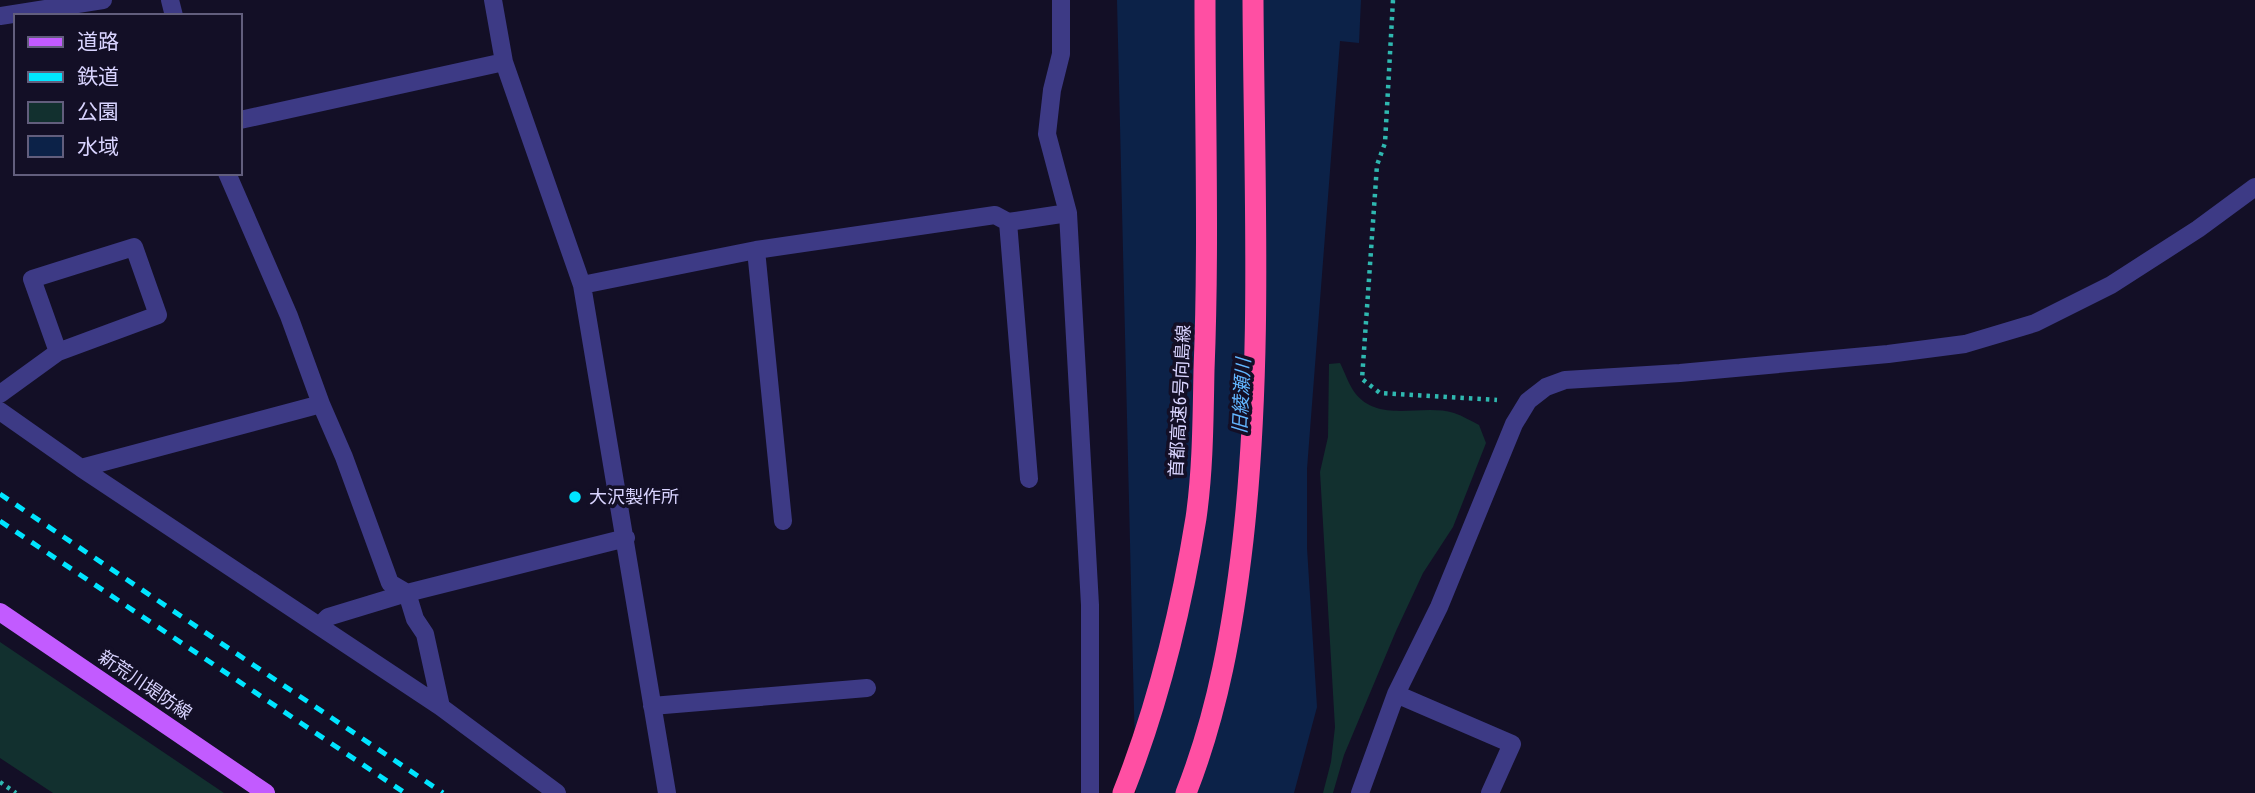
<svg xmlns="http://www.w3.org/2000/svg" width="2255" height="793" font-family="'Roboto Condensed','Noto Sans JP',sans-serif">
  <rect width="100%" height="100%" fill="#130f26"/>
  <!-- green -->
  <path fill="#12302f" d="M 1340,363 C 1345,373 1349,385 1355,393 C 1379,424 1422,403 1454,413 C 1463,416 1471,421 1479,425 L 1486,443 L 1453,527 L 1423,573 L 1396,631 L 1344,755 L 1333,793 L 1323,793 L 1331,762 L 1335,727 L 1320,472 L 1328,437 L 1329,364 Z
    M 0,642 L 224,793 L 53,793 L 0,758 Z"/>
  <!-- water -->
  <path fill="#0c2248" d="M 1117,0 L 1361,0 L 1359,43 L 1340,41 L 1307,469 L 1307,548 L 1317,707 L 1294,793 L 1136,793 Z"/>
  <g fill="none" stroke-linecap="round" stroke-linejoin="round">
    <!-- path -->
    <path stroke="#2fb8b0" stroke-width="4.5" stroke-dasharray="3.5 5" stroke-linecap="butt" d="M 1393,0 L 1385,143 L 1377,165 L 1362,379 L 1380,393 L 1497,400
      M 0,782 L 16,793"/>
    <!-- minor -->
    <path stroke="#3d3a85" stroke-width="18" d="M 170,0 L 174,16
      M 493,0 L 504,62 L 582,285 L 667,793
      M 1061,0 L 1061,54 L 1052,90 L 1047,134 L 1068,213 L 1090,605 L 1090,793
      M 0,16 L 103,0
      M 240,120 L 504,62
      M 1008,222 L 1029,479
      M 756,250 L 783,521
      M 582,285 L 756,250 L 995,215 L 1008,222 L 1068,213
      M 0,394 L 58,352 L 158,315 L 134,247 L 32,279 L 58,352
      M 321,404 L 344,457 L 390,583 L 407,593 L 415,619 L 425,634 L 441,707
      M 0,411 L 81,468 L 441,707 L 557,793
      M 81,468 L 321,404 L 289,316 L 227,173
      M 319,626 L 328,617 L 407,593 L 626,538
      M 1396,694 L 1512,744 L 1490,793
      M 652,706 L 867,688
      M 1360,793 L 1396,694 L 1439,607 L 1514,424 L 1528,401 L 1546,387 L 1565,380 L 1680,373 L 1888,354 L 1965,344 L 2035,323 L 2111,285 L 2198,229 L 2255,187"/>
    <!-- major -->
    <path stroke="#c25bff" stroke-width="18" d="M 0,612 L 266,793"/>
    <!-- highway -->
    <path stroke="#ff4fa3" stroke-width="21" d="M 1123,793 C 1158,705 1181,611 1196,518 C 1203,469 1203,419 1204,370 C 1209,247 1205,123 1205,0
      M 1186,793 C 1218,712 1233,627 1243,540 C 1263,361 1254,180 1253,0"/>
    <!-- rail -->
    <path stroke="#00e5ff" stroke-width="5" stroke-dasharray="10 9" stroke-linecap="butt" d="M 0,494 L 443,793
      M 0,521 L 405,793"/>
  </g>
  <!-- markers -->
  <circle fill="#00e5ff" stroke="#130f26" stroke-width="2.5" cx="575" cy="497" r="7"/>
  <g text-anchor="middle" stroke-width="7" stroke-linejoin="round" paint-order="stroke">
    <!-- street labels -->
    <g font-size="18" fill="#d9d4ff" stroke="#130f26">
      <text transform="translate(1180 401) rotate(-87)" y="6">首都高速6号向島線</text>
      <text transform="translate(145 685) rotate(34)" y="6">新荒川堤防線</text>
    </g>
    <!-- poi labels -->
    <g font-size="18" fill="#d9d4ff" stroke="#130f26" text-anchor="start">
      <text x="589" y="503">大沢製作所</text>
    </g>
    <!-- water labels -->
    <g font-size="19" font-style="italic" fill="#62b6ff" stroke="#130f26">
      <text transform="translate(1241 396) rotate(-87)" y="7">旧綾瀬川</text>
    </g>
  </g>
  <!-- legend -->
  <rect x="14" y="14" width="228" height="161" fill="#130f26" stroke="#625e7d" stroke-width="2"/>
  <rect x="28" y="37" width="35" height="10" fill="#c25bff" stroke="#625e7d" stroke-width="2"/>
  <text x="77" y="49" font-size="21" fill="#d9d4ff">道路</text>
  <rect x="28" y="72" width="35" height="10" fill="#00e5ff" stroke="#625e7d" stroke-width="2"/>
  <text x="77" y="84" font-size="21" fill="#d9d4ff">鉄道</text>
  <rect x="28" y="102" width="35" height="21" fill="#12302f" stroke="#625e7d" stroke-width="2"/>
  <text x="77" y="119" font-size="21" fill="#d9d4ff">公園</text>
  <rect x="28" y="136" width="35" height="21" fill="#0c2248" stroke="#625e7d" stroke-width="2"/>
  <text x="77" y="154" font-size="21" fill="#d9d4ff">水域</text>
</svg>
